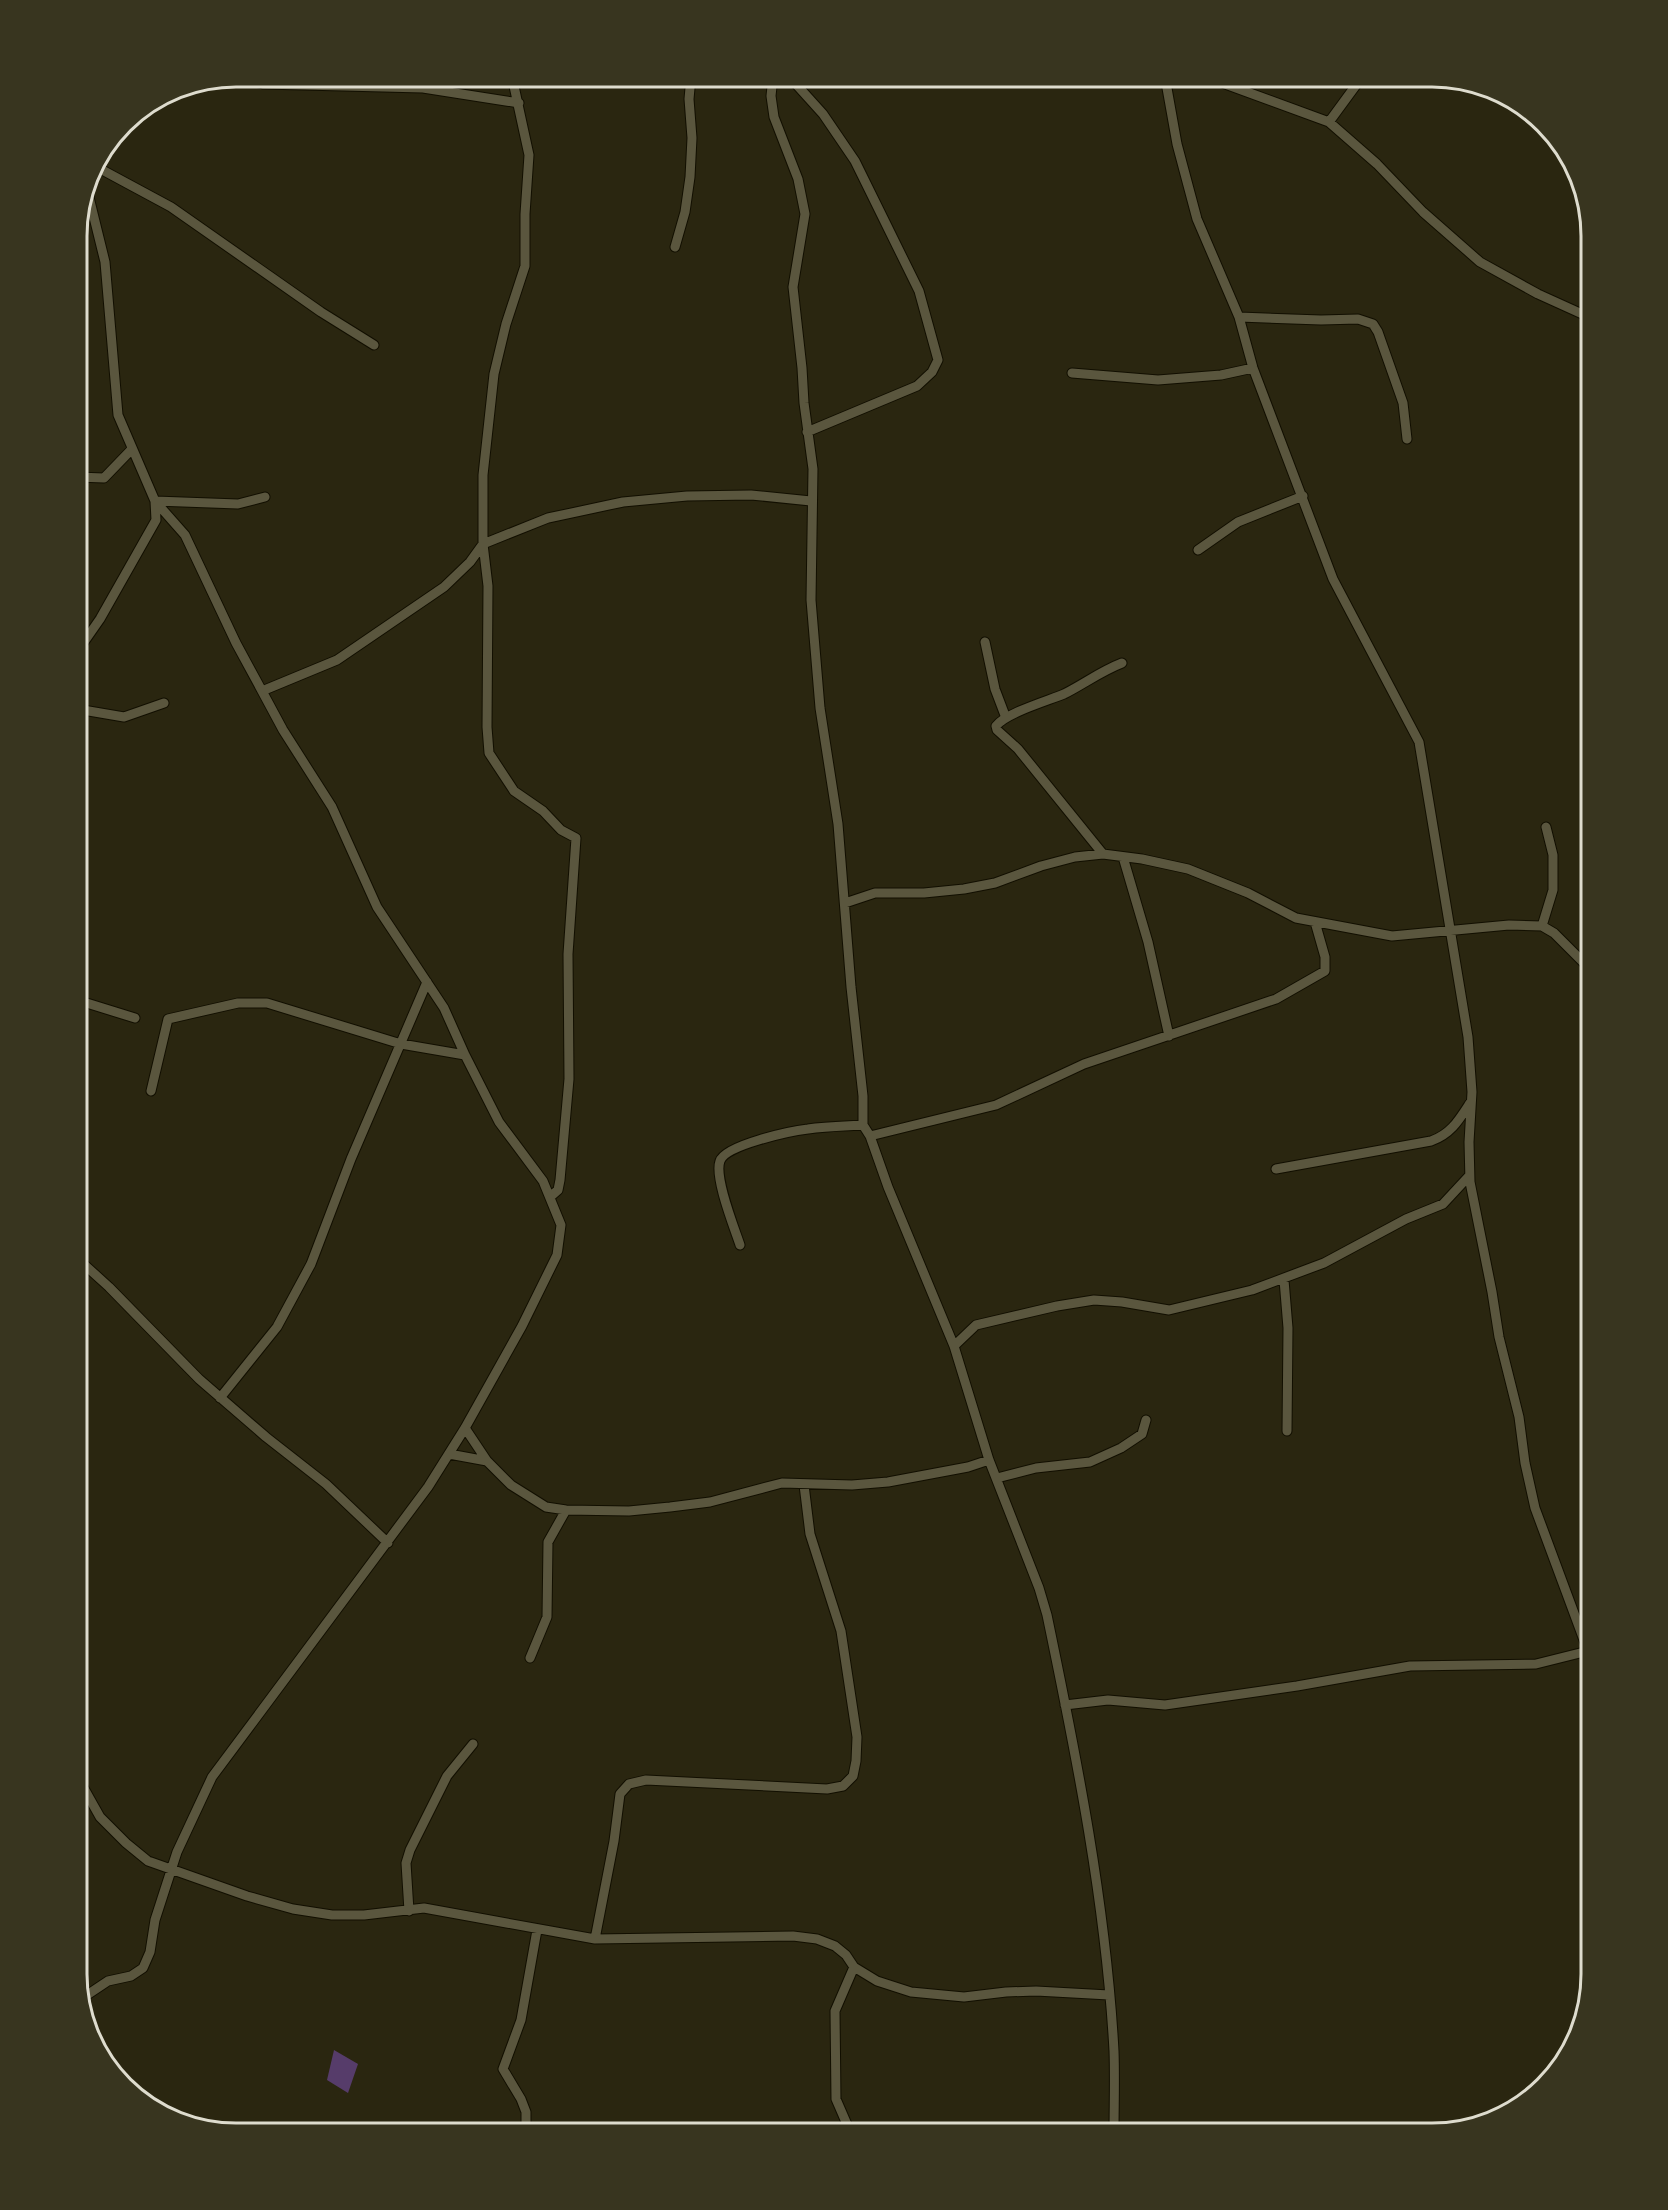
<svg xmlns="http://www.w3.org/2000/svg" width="1668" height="2210" font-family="'Source Sans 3',sans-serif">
  <rect width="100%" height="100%" fill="#2a2610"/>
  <!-- green -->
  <path fill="#563c6a" d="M 334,2050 L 358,2064 L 348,2093 L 327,2080 Z"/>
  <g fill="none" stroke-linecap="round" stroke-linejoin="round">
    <!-- street casing -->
    <g stroke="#120f00" stroke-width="11">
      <path id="street" d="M 238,77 L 263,84 L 423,88 L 519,103
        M 512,77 L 529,155 L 525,214 L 525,266 L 506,324 L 494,374 L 483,475 L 483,544 L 488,586 L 487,727 L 489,753 L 514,791 L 543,811 L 561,830 L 576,838 L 568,954 L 569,1079 L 560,1180 L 558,1190 L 550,1197
        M 773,77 L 771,96 L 774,117 L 798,179 L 805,214 L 793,287 L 802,368 L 804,403 L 813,469 L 811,600 L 820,708 L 838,824 L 851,987 L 863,1096 L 863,1125 L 870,1136 L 888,1187 L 954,1346 L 989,1460 L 1039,1588 L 1047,1615 C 1077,1759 1106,1905 1114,2051 C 1115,2079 1114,2106 1114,2133
        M 786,77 L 795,83 L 823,114 L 855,161 L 919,291 L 938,360 L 932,372 L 917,386 L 807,432
        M 1165,77 L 1177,144 L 1197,219 L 1239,317 L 1253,368 L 1333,579 L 1419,742 L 1468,1037 L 1472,1092 L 1469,1142 L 1470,1182 L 1492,1292 L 1499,1337 L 1519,1417 L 1525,1463 L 1535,1508 L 1591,1659
        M 1206,77 L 1329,122 L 1377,164 L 1423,212 L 1480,262 L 1538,294 L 1591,318
        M 1329,122 L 1362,77
        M 93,165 L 171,207 L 321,312 L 374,345
        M 675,247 L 685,212 L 690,177 L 692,138 L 689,99 L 691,77
        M 1584,314 L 1591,299
        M 1239,317 L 1321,320 L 1358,319 L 1373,324 L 1378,332 L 1403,403 L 1407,439
        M 1072,373 L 1158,380 L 1221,375 L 1253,368
        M 77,477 L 104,478 L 132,449
        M 1198,550 L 1238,522 L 1303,496
        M 985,642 L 995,689 L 1006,718
        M 77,652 L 100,619 L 156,520 L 155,501 L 238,504 L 265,497
        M 262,691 L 337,660 L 444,587 L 470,562 L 483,544 L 548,518 L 623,502 L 687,496 L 751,495 L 811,501
        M 77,709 L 124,717 L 164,703
        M 1103,854 L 1018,749 L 997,730 L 996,726 C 1006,713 1047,701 1064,694 C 1084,684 1101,671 1122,663
        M 1123,857 L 1148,942 L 1169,1036
        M 845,903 L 875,893 L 924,893 L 964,889 L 995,883 L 1041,866 L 1075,857 L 1103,854 L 1142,859 L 1188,869 L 1248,893 L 1296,918 L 1392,936 L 1509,925 L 1542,926 L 1554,933 L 1591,970
        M 1542,926 L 1553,890 L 1553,855 L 1546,827
        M 77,1000 L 135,1018
        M 151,1091 L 168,1019 L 238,1003 L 267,1003 L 401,1044 L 465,1055
        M 870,1136 L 996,1105 L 1084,1064 L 1276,999 L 1325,971 L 1325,957 L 1315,922
        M 1276,1169 L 1431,1141 C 1451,1134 1459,1120 1470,1103
        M 740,1245 C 734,1227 714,1177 720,1161 C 725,1145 791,1131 808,1129 C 826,1126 845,1126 863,1125
        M 77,1258 L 109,1287 L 199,1379 L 266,1437 L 326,1484 L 388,1543
        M 1284,1280 L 1288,1328 L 1287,1431
        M 954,1346 L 976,1325 L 1057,1306 L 1094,1300 L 1122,1302 L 1169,1310 L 1252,1290 L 1324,1263 L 1406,1219 L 1443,1204 L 1469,1176
        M 220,1398 L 277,1327 L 311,1264 L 351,1159 L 427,982
        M 465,1428 L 487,1461 L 511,1485 L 546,1507 L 566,1510 L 629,1511 L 670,1507 L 710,1502 L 782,1483 L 852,1485 L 888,1482 L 968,1467 L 989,1460
        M 449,1454 L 487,1461
        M 997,1478 L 1036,1468 L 1090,1462 L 1121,1448 L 1142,1434 L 1146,1420
        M 530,1658 L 547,1617 L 548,1542 L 566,1510
        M 1065,1705 L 1108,1700 L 1165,1705 L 1297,1686 L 1410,1666 L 1536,1664 L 1588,1651
        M 77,1776 L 100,1817 L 126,1843 L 148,1861 L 247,1896 L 293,1909 L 332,1915 L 364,1915 L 424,1908 L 595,1939 L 793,1936 L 817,1939 L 835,1946 L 846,1955 L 854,1967 L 877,1981 L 911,1992 L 964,1997 L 1006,1992 L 1036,1991 L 1109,1995
        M 409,1911 L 406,1863 L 410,1850 L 447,1776 L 473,1744
        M 595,1939 L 614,1841 L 620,1794 L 629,1784 L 646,1780 L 827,1789 L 843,1786 L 853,1776 L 856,1761 L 857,1737 L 841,1631 L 810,1534 L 804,1485
        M 84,1997 L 108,1981 L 131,1976 L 143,1968 L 150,1952 L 155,1920 L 177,1852 L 212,1777 L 428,1487 L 465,1428 L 522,1326 L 557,1255 L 561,1225 L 543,1181 L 499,1122 L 465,1055 L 444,1008 L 377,907 L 332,807 L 283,730 L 262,691 L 236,643 L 185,535 L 155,501 L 118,415 L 105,262 L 87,189
        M 849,2129 L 836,2099 L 835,2011 L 854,1967
        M 526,2133 L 526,2112 L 521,2099 L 503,2069 L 521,2020 L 537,1930"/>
    </g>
    <!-- street -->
    <use href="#street" stroke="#5a563e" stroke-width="9"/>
  </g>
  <!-- crop -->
  <path d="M0 0H1668V2210H0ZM236 87H1432A149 149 0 0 1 1581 236V1974A149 149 0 0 1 1432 2123H236A149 149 0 0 1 87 1974V236A149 149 0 0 1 236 87Z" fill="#38351f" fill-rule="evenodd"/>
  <path fill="none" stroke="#dedcce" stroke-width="3" d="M236 87H1432A149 149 0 0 1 1581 236V1974A149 149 0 0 1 1432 2123H236A149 149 0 0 1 87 1974V236A149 149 0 0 1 236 87Z"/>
</svg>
